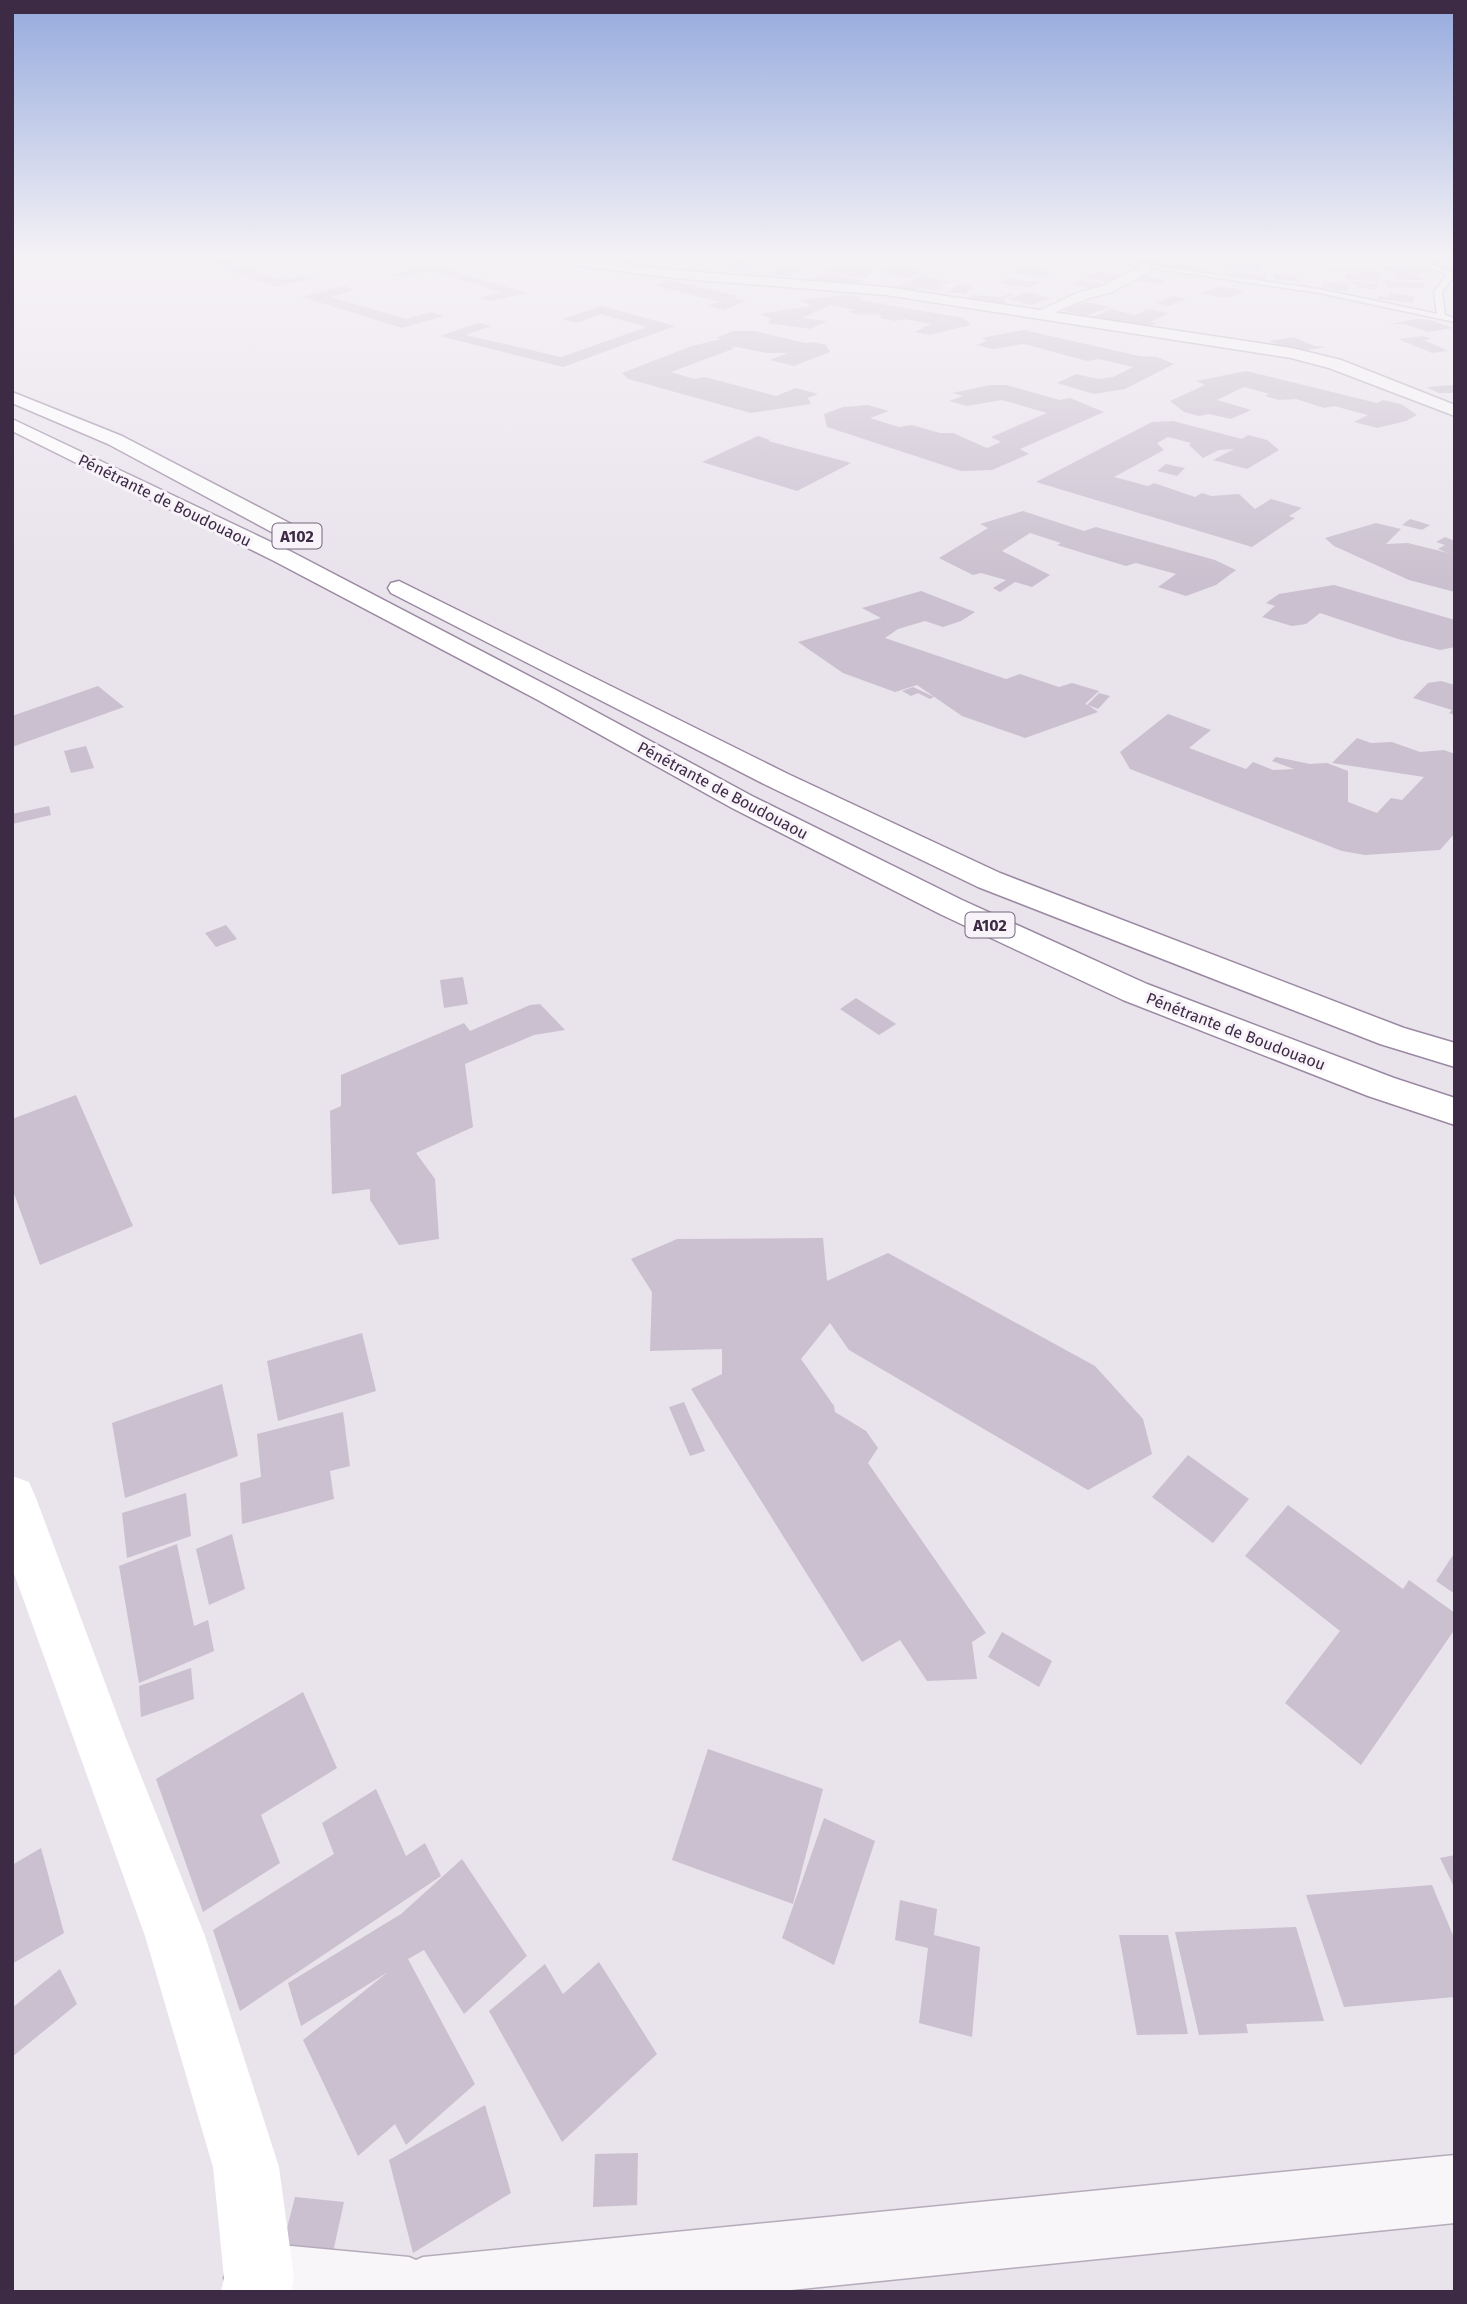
<svg xmlns="http://www.w3.org/2000/svg" width="1467" height="2304" font-family="'Fira Sans',sans-serif">
  <rect width="100%" height="100%" fill="#e9e3ec"/>
  <!-- building -->
  <path fill="#cac0cf" d="M 197,258 L 220,258 L 281,280 L 305,275 L 314,278 L 274,287 Z
    M 1143,258 L 1160,259 L 1157,263 L 1174,265 L 1169,271 L 1137,267 L 1148,261 L 1141,261 Z
    M 1427,258 L 1454,258 L 1443,265 L 1455,267 L 1455,273 L 1433,269 L 1443,265 L 1429,263 L 1433,260 Z
    M 742,261 L 758,266 L 740,270 L 724,266 Z
    M 1176,264 L 1198,265 L 1198,272 L 1176,269 Z
    M 1223,264 L 1259,266 L 1262,272 L 1226,271 Z
    M 435,265 L 527,293 L 492,301 L 479,298 L 501,292 L 430,271 L 402,277 L 391,274 Z
    M 898,266 L 925,272 L 908,278 L 881,272 Z
    M 1413,266 L 1436,273 L 1408,274 L 1417,275 L 1424,280 L 1397,280 L 1390,275 L 1398,275 L 1381,267 Z
    M 783,267 L 801,270 L 786,276 L 768,273 Z
    M 834,267 L 852,269 L 857,267 L 877,270 L 864,278 L 824,272 Z
    M 1023,267 L 1054,272 L 1043,278 L 1012,273 Z
    M 1355,270 L 1383,272 L 1383,277 L 1380,277 L 1379,282 L 1345,279 L 1346,273 L 1355,274 Z
    M 1099,271 L 1121,275 L 1106,282 L 1083,277 Z
    M 1232,272 L 1266,275 L 1264,283 L 1228,280 Z
    M 825,273 L 863,280 L 851,285 L 839,285 L 809,279 Z
    M 1273,274 L 1296,275 L 1299,281 L 1275,280 Z
    M 1140,275 L 1167,280 L 1158,284 L 1128,279 Z
    M 922,276 L 951,282 L 939,287 L 945,288 L 939,290 L 920,289 L 929,284 L 910,292 L 891,288 Z
    M 1009,278 L 1026,281 L 1041,281 L 1028,288 L 999,283 Z
    M 671,280 L 737,296 L 733,298 L 746,301 L 724,310 L 707,306 L 719,302 L 653,285 Z
    M 1081,280 L 1103,284 L 1093,289 L 1071,285 Z
    M 1384,280 L 1423,283 L 1426,289 L 1387,287 Z
    M 1350,281 L 1379,284 L 1377,290 L 1357,288 L 1358,285 L 1349,284 Z
    M 1323,282 L 1349,284 L 1348,291 L 1322,288 Z
    M 967,283 L 974,284 L 968,287 L 972,288 L 965,294 L 948,292 L 955,286 Z
    M 344,286 L 355,290 L 331,297 L 406,319 L 431,312 L 444,316 L 402,328 L 302,297 Z
    M 1219,286 L 1244,291 L 1228,298 L 1200,294 Z
    M 1028,292 L 1051,298 L 1031,305 L 1008,299 Z
    M 1390,293 L 1415,296 L 1413,303 L 1377,299 L 1379,296 L 1389,297 Z
    M 1008,294 L 1015,295 L 1002,300 L 1007,301 L 1000,304 L 967,298 L 974,295 L 1000,297 Z
    M 848,295 L 860,297 L 858,300 L 964,318 L 971,325 L 929,335 L 915,332 L 931,324 L 905,319 L 895,321 L 880,318 L 882,316 L 876,314 L 862,315 L 849,312 L 854,310 L 831,305 L 802,318 L 827,321 L 810,329 L 768,323 L 771,319 L 760,314 L 811,306 L 800,300 Z
    M 1174,296 L 1186,299 L 1169,306 L 1156,303 Z
    M 1086,302 L 1110,307 L 1085,316 L 1062,310 Z
    M 601,306 L 675,326 L 563,367 L 440,336 L 478,323 L 491,326 L 466,335 L 561,357 L 647,327 L 600,314 L 577,323 L 562,319 Z
    M 1111,309 L 1135,315 L 1148,309 L 1169,313 L 1150,322 L 1157,323 L 1145,329 L 1085,320 Z
    M 1417,319 L 1430,320 L 1453,328 L 1428,332 L 1405,324 L 1390,324 Z
    M 1024,330 L 1139,356 L 1157,357 L 1174,364 L 1125,389 L 1094,394 L 1057,383 L 1076,374 L 1098,379 L 1113,377 L 1133,367 L 1099,359 L 1087,361 L 1024,344 L 993,349 L 976,345 L 987,341 L 981,338 Z
    M 733,331 L 755,331 L 805,343 L 813,342 L 826,345 L 830,352 L 794,366 L 770,360 L 788,353 L 767,353 L 732,346 L 733,349 L 671,372 L 694,379 L 705,377 L 776,396 L 796,388 L 818,394 L 808,398 L 811,404 L 751,413 L 628,379 L 622,373 L 692,346 L 721,339 L 716,338 Z
    M 1423,336 L 1432,339 L 1424,340 L 1449,351 L 1432,353 L 1398,339 Z
    M 1294,337 L 1314,346 L 1327,347 L 1294,352 L 1269,341 Z
    M 1246,371 L 1377,403 L 1383,400 L 1401,404 L 1417,415 L 1406,421 L 1377,428 L 1354,422 L 1368,415 L 1334,406 L 1324,408 L 1296,399 L 1279,400 L 1265,396 L 1269,394 L 1244,387 L 1217,400 L 1251,410 L 1231,419 L 1209,414 L 1199,416 L 1184,412 L 1170,401 L 1205,385 L 1196,381 Z
    M 991,385 L 1006,385 L 1060,400 L 1070,398 L 1104,412 L 1020,449 L 1029,454 L 992,470 L 961,471 L 827,427 L 824,414 L 843,407 L 868,405 L 889,411 L 870,418 L 899,427 L 912,425 L 940,433 L 953,433 L 987,448 L 1001,442 L 991,437 L 1047,413 L 1002,400 L 967,406 L 949,401 L 963,396 L 952,393 Z
    M 1455,385 L 1455,393 L 1439,393 L 1426,387 Z
    M 1173,421 L 1242,439 L 1248,435 L 1267,440 L 1279,450 L 1247,469 L 1213,460 L 1234,449 L 1219,450 L 1203,458 L 1189,445 L 1191,443 L 1168,437 L 1157,443 L 1164,450 L 1114,477 L 1148,486 L 1154,483 L 1195,497 L 1202,493 L 1211,496 L 1239,494 L 1255,509 L 1271,499 L 1302,508 L 1289,516 L 1295,518 L 1252,547 L 1036,482 L 1152,422 Z
    M 758,436 L 770,440 L 768,441 L 851,463 L 797,491 L 702,462 Z
    M 1166,464 L 1185,468 L 1177,476 L 1157,471 Z
    M 1023,511 L 1084,531 L 1096,527 L 1215,560 L 1236,570 L 1216,585 L 1186,596 L 1158,587 L 1176,574 L 1136,563 L 1126,566 L 1057,545 L 1061,543 L 1030,533 L 1002,551 L 1050,575 L 1032,587 L 1015,582 L 1000,592 L 993,588 L 1006,580 L 981,573 L 973,575 L 939,558 L 988,528 L 980,524 Z
    M 1410,519 L 1430,525 L 1422,530 L 1402,525 Z
    M 1376,523 L 1401,529 L 1386,544 L 1408,543 L 1448,553 L 1438,549 L 1445,545 L 1436,542 L 1445,537 L 1455,541 L 1455,552 L 1452,553 L 1455,554 L 1455,592 L 1409,580 L 1334,546 L 1325,538 Z
    M 1334,585 L 1455,620 L 1455,647 L 1440,650 L 1398,639 L 1320,613 L 1306,624 L 1292,626 L 1262,617 L 1275,606 L 1266,603 L 1279,594 Z
    M 921,591 L 975,612 L 961,621 L 943,627 L 925,621 L 898,629 L 885,638 L 1006,679 L 1020,674 L 1059,687 L 1072,683 L 1099,691 L 1085,704 L 1087,705 L 1099,693 L 1110,696 L 1098,709 L 1088,705 L 1098,712 L 1025,738 L 962,716 L 917,685 L 895,692 L 843,673 L 798,642 L 881,618 L 862,608 Z
    M 1441,681 L 1455,685 L 1455,715 L 1449,713 L 1452,710 L 1413,698 L 1428,683 Z
    M 98,686 L 124,707 L 12,747 L 12,716 Z
    M 913,687 L 934,697 L 930,699 L 918,693 L 911,696 L 902,691 Z
    M 1168,714 L 1211,730 L 1189,748 L 1246,769 L 1253,762 L 1273,770 L 1294,769 L 1272,761 L 1276,757 L 1310,764 L 1327,763 L 1348,771 L 1348,802 L 1377,813 L 1391,798 L 1402,800 L 1424,777 L 1332,763 L 1357,738 L 1371,743 L 1392,742 L 1420,752 L 1444,750 L 1455,754 L 1455,833 L 1440,850 L 1365,855 L 1342,851 L 1130,769 L 1120,752 Z
    M 86,746 L 94,768 L 71,773 L 64,751 Z
    M 49,806 L 51,815 L 12,824 L 12,814 Z
    M 226,925 L 237,939 L 216,947 L 205,933 Z
    M 463,977 L 468,1004 L 444,1008 L 440,980 Z
    M 856,998 L 896,1024 L 879,1035 L 840,1009 Z
    M 540,1004 L 565,1030 L 534,1035 L 465,1064 L 473,1127 L 416,1153 L 435,1179 L 439,1239 L 399,1245 L 370,1200 L 370,1189 L 332,1194 L 330,1111 L 341,1106 L 341,1075 L 464,1023 L 470,1031 L 530,1005 Z
    M 76,1095 L 133,1226 L 40,1265 L 12,1188 L 12,1119 Z
    M 823,1238 L 827,1281 L 888,1253 L 1095,1366 L 1143,1419 L 1152,1454 L 1088,1490 L 849,1350 L 830,1323 L 801,1359 L 834,1406 L 835,1412 L 866,1431 L 878,1448 L 868,1463 L 986,1633 L 972,1642 L 977,1679 L 927,1681 L 900,1640 L 862,1662 L 691,1389 L 722,1374 L 722,1349 L 650,1351 L 652,1292 L 631,1259 L 677,1239 Z
    M 362,1333 L 376,1391 L 278,1421 L 267,1361 Z
    M 222,1384 L 238,1456 L 125,1498 L 112,1423 Z
    M 684,1402 L 705,1451 L 690,1456 L 669,1407 Z
    M 343,1412 L 350,1466 L 330,1471 L 334,1499 L 242,1524 L 240,1483 L 261,1477 L 257,1434 Z
    M 1188,1455 L 1249,1499 L 1213,1543 L 1152,1497 Z
    M 186,1493 L 191,1536 L 127,1558 L 122,1513 Z
    M 1288,1505 L 1403,1589 L 1409,1580 L 1455,1613 L 1455,1629 L 1361,1765 L 1285,1703 L 1340,1631 L 1245,1556 Z
    M 232,1534 L 245,1589 L 209,1605 L 196,1549 Z
    M 177,1544 L 194,1626 L 208,1620 L 214,1651 L 139,1683 L 119,1566 Z
    M 1455,1552 L 1455,1594 L 1436,1581 Z
    M 1002,1632 L 1052,1661 L 1039,1687 L 988,1657 Z
    M 191,1668 L 194,1699 L 141,1717 L 139,1686 Z
    M 303,1692 L 337,1768 L 261,1815 L 280,1863 L 203,1912 L 156,1779 Z
    M 708,1749 L 823,1789 L 793,1904 L 672,1860 Z
    M 376,1789 L 406,1856 L 425,1843 L 441,1876 L 240,2011 L 213,1930 L 334,1854 L 322,1823 Z
    M 824,1818 L 875,1841 L 834,1965 L 782,1938 Z
    M 41,1848 L 64,1933 L 12,1964 L 12,1865 Z
    M 1455,1855 L 1455,1889 L 1440,1858 Z
    M 462,1859 L 527,1956 L 464,2014 L 424,1950 L 408,1959 L 475,2084 L 406,2145 L 395,2124 L 358,2156 L 303,2040 L 388,1972 L 301,2026 L 288,1983 L 401,1914 Z
    M 1432,1885 L 1455,1940 L 1455,1997 L 1344,2007 L 1306,1895 Z
    M 900,1900 L 937,1909 L 934,1935 L 980,1947 L 972,2037 L 919,2023 L 928,1948 L 895,1940 Z
    M 1296,1927 L 1324,2021 L 1246,2024 L 1248,2033 L 1199,2035 L 1175,1932 Z
    M 1119,1935 L 1168,1935 L 1188,2034 L 1137,2035 Z
    M 599,1962 L 657,2054 L 562,2142 L 489,2011 L 545,1964 L 563,1994 Z
    M 60,1969 L 77,2004 L 12,2057 L 12,2008 Z
    M 485,2105 L 511,2193 L 413,2253 L 389,2160 Z
    M 638,2153 L 637,2205 L 593,2207 L 595,2154 Z
    M 295,2197 L 344,2202 L 330,2266 L 279,2260 Z"/>
  <g fill="none" stroke-linecap="round" stroke-linejoin="round">
    <!-- service casing -->
    <g stroke="#b5acba" stroke-width="3">
      <path id="service" d="M 1082,258 L 1100,258 L 1319,289 L 1437,314 L 1434,292 L 1447,275 L 1410,258 L 1419,258 L 1455,274 L 1442,292 L 1445,315 L 1455,318 L 1455,322 L 1319,293 Z"/>
    </g>
    <!-- minor casing -->
    <g stroke="#b5acba" stroke-width="2">
      <path id="minor" d="M 1214,258 L 1420,258 C 1398,276 1255,264 1221,262 Z
        M 1146,264 L 1151,265 L 1151,271 L 1110,293 L 1089,298 L 1046,316 L 1041,317 L 1034,313 L 1079,292 L 1100,287 Z"/>
    </g>
    <!-- tertiary casing -->
    <g stroke="#b5acba" stroke-width="3">
      <path id="tertiary" d="M 543,258 L 582,258 L 673,270 L 886,287 L 1292,348 L 1341,360 L 1455,405 L 1455,416 L 1329,368 L 1291,358 L 886,295 L 673,278 L 550,262 Z
        M 1455,2155 L 1455,2223 L 771,2292 L 230,2292 L 224,2278 L 234,2253 L 259,2243 L 409,2257 L 416,2260 L 423,2257 Z"/>
    </g>
    <!-- motorway casing -->
    <g stroke="#9b89a3" stroke-width="3">
      <path id="motorway" d="M 12,392 L 122,436 L 297,527 L 300,532 L 297,537 L 281,537 L 108,444 L 12,403 Z
        M 12,419 L 290,551 L 554,689 L 752,796 L 962,900 L 1147,984 L 1394,1078 L 1455,1098 L 1455,1125 L 1368,1096 L 1123,1000 L 940,914 L 732,808 L 536,699 L 274,561 L 12,431 Z
        M 399,581 L 788,774 L 1000,873 L 1404,1028 L 1455,1043 L 1455,1067 L 1380,1044 L 978,887 L 768,786 L 391,593 L 388,588 L 391,583 Z"/>
    </g>
    <!-- service -->
    <use href="#service" fill="#f8f6f9" fill-rule="evenodd"/>
    <!-- minor -->
    <use href="#minor" fill="#f8f6f9" fill-rule="evenodd"/>
    <!-- tertiary -->
    <use href="#tertiary" fill="#f8f6f9" fill-rule="evenodd"/>
    <!-- secondary -->
    <path fill="#fff" fill-rule="evenodd" d="M 12,1476 L 29,1482 L 36,1498 L 125,1736 L 205,1936 L 279,2167 L 294,2278 L 291,2292 L 221,2292 L 224,2278 L 213,2167 L 145,1936 L 12,1568 Z"/>
    <!-- motorway -->
    <use href="#motorway" fill="#fff" fill-rule="evenodd"/>
  </g>
  <!-- sky -->
  <linearGradient id="sky" x2="0" y2="1"><stop stop-color="#95aadd"/><stop offset="0.44" stop-color="#f5f2f6"/><stop offset="1" stop-color="#f5f2f6" stop-opacity="0"/></linearGradient>
  <rect width="1467" height="581" fill="url(#sky)"/>
  <g text-anchor="middle" stroke-width="6" stroke-linejoin="round" paint-order="stroke">
    <!-- far-street labels -->
    <g font-size="16" fill="#3d2a45" stroke="#f7f3f9">
      <text transform="translate(165 500) rotate(26)" y="6">Pénétrante de Boudouaou</text>
      <text transform="translate(723 790) rotate(28)" y="6">Pénétrante de Boudouaou</text>
      <text transform="translate(1236 1031) rotate(21)" y="6">Pénétrante de Boudouaou</text>
    </g>
    <!-- shield labels -->
    <g fill="#f7f3f9" stroke="#75667b" stroke-width="2">
      <rect x="272.5" y="523.5" width="49" height="25" rx="5"/>
      <rect x="965.5" y="912.5" width="49" height="25" rx="5"/>
    </g>
    <g font-size="16" font-weight="bold" fill="#3d2a45">
      <text x="297" y="542">A102</text>
      <text x="990" y="931">A102</text>
    </g>
  </g>
  <!-- border -->
  <rect width="1467" height="2304" fill="none" stroke="#3d2a45" stroke-width="28"/>
</svg>
